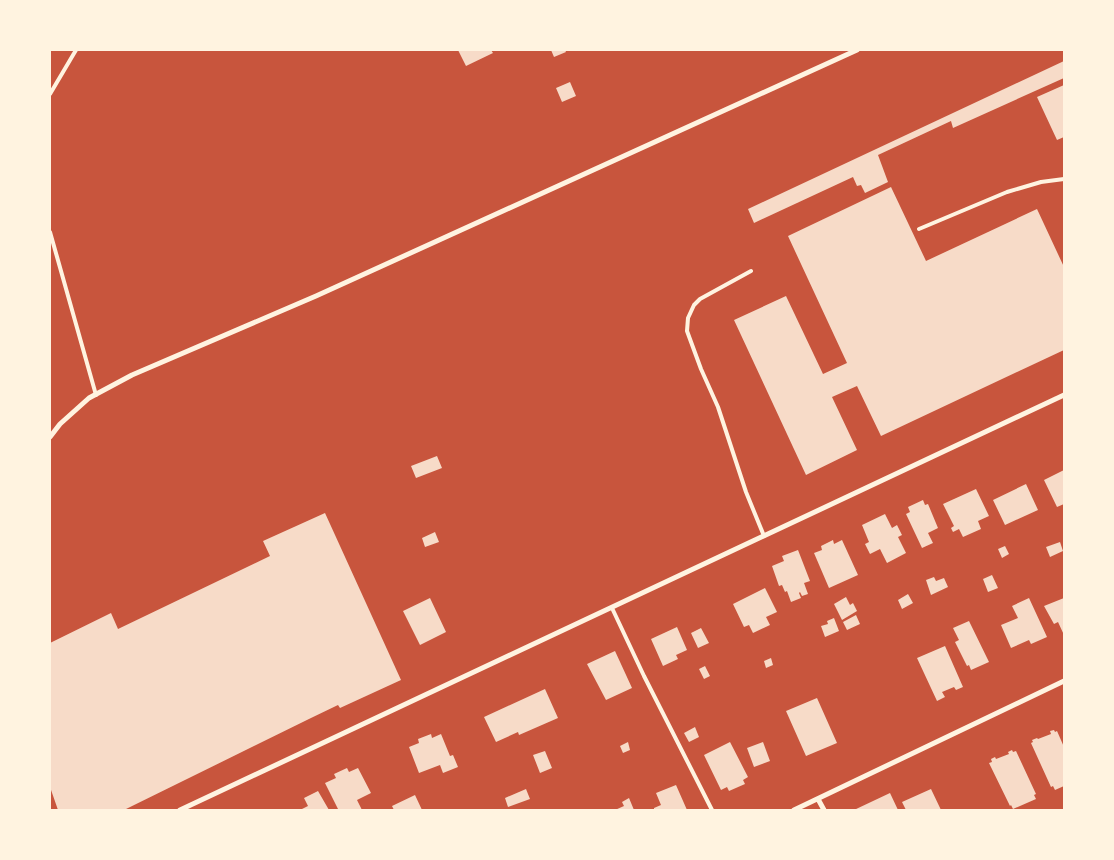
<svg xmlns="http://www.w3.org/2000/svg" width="1114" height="860" font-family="'Archivo Narrow',sans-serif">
  <rect width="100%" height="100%" fill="#c8553d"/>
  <!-- building -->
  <path fill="#f7dbc8" d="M 458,50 L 491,50 L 493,53 L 466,66 Z
    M 551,50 L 565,50 L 566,52 L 554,57 Z
    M 1064,61 L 1064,78 L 953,128 L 951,121 L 878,155 L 888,182 L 865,193 L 861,185 L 857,186 L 853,177 L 754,223 L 748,209 Z
    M 570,82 L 576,96 L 562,102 L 556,88 Z
    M 1064,85 L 1064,137 L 1057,140 L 1037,97 Z
    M 891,187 L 926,261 L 1037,209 L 1064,267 L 1064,350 L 881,436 L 857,386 L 832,397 L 857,450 L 806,475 L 734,320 L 786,296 L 823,374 L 847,363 L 788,236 Z
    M 437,456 L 442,468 L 416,478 L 411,466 Z
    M 1064,470 L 1064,504 L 1057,507 L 1044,480 Z
    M 1026,484 L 1038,510 L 1005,525 L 993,500 Z
    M 976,489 L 989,516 L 978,521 L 981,529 L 963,537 L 959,529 L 953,532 L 951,528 L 954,526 L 943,504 Z
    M 923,500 L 925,505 L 928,504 L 938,528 L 928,533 L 933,543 L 922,548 L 906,514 L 910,512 L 908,507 Z
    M 325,513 L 401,680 L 340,708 L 338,705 L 311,718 L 124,810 L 58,810 L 50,787 L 50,643 L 111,613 L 118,629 L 270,556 L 263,541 Z
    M 885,514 L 892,528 L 897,525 L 902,535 L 898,537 L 906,553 L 887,563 L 880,549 L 870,554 L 865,544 L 869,542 L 862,525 Z
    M 435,532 L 439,542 L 425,547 L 422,538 Z
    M 833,540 L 834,544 L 842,540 L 858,575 L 829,588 L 814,553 L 822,550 L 821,546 Z
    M 1060,542 L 1063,551 L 1050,557 L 1046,547 Z
    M 1005,546 L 1009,554 L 1002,558 L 998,549 Z
    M 798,550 L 810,581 L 804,583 L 808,594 L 802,596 L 800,592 L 799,593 L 801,598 L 791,602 L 787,591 L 785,592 L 782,585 L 779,586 L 772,566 L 784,561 L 782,556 Z
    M 992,575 L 998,588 L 988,592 L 983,579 Z
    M 934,577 L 936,581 L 944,578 L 948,587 L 931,595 L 926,580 Z
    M 765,588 L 777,612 L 766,617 L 770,625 L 753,633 L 749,625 L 744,627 L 733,604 Z
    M 908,594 L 913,603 L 902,609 L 898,600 Z
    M 846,597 L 850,605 L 853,603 L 857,611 L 842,620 L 834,604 Z
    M 430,598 L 446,632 L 420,645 L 403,611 Z
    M 1029,598 L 1047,637 L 1031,644 L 1029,640 L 1011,648 L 1001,625 L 1018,618 L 1012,606 Z
    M 1064,598 L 1064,635 L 1058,622 L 1054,624 L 1044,606 Z
    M 856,615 L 860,624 L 847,630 L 843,622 Z
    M 834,618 L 839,631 L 825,637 L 821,626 L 828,624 L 827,621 Z
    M 969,621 L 989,662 L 971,670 L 969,665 L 967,666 L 955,642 L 959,640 L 953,628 Z
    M 677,627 L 687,650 L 676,655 L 678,659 L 663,666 L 651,639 Z
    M 701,628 L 709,643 L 698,648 L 691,633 Z
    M 945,646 L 963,687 L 956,690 L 954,687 L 942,692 L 945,697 L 937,701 L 917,658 Z
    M 615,651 L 632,688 L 606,700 L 587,664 Z
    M 771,658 L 773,665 L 766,668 L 764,661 Z
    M 705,666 L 710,676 L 704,679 L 699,669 Z
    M 545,689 L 558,718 L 519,735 L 518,732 L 496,742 L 484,717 Z
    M 817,698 L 837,743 L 806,756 L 786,711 Z
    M 695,727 L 699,737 L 689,742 L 684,733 Z
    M 1054,730 L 1055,732 L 1057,731 L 1064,747 L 1064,786 L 1055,790 L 1053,786 L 1051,787 L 1031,743 L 1033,742 L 1032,740 L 1037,738 L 1038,739 L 1051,734 L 1050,731 Z
    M 431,734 L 432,738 L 441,734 L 450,756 L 453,755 L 458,767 L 443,773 L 440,765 L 419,773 L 409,747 L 419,743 L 418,739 Z
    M 628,742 L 630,750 L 623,753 L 620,746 Z
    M 730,742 L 748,777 L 743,780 L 745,784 L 729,791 L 727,787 L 721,790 L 704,755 Z
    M 763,742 L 770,761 L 754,767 L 747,748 Z
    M 1012,750 L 1013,752 L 1016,751 L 1036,794 L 1034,795 L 1036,799 L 1013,809 L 1011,805 L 1010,806 L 989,763 L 992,762 L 991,759 L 995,757 L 996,759 L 1009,754 L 1008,752 Z
    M 545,751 L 552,768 L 540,773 L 533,755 Z
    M 347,768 L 349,772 L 358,768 L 371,793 L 357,800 L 362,810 L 338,809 L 325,783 L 336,778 L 334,774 Z
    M 676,785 L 687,810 L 654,810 L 654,808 L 661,805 L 656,793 Z
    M 526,789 L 530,799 L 508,807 L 505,798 Z
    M 931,789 L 941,810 L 906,810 L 902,802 Z
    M 318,791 L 329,810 L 300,810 L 308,806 L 304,798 Z
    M 890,793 L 898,810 L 854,810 Z
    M 415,795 L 422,810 L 394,810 L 392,806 Z
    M 629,798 L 634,810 L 615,810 L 624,806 L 622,802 Z"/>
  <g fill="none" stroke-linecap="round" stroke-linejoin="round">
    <!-- service -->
    <path stroke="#fff3e0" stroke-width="4" d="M 50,94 L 76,50
      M 919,229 L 1007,192 L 1041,182 L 1064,179
      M 50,232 L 96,395
      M 751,271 L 700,299 L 694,305 L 688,318 L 687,331 L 701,369 L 718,407 L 746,492 L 764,536
      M 612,608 L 644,676 L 712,810"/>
    <!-- minor -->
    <path stroke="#fff3e0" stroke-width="5" d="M 50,437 L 60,424 L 89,398 L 132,375 L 316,296 L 857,50
      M 818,799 L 824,810
      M 180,810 L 1064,395
      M 794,810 L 1064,681"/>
  </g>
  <!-- border -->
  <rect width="1114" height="860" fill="none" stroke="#fff3e0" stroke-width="102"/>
</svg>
